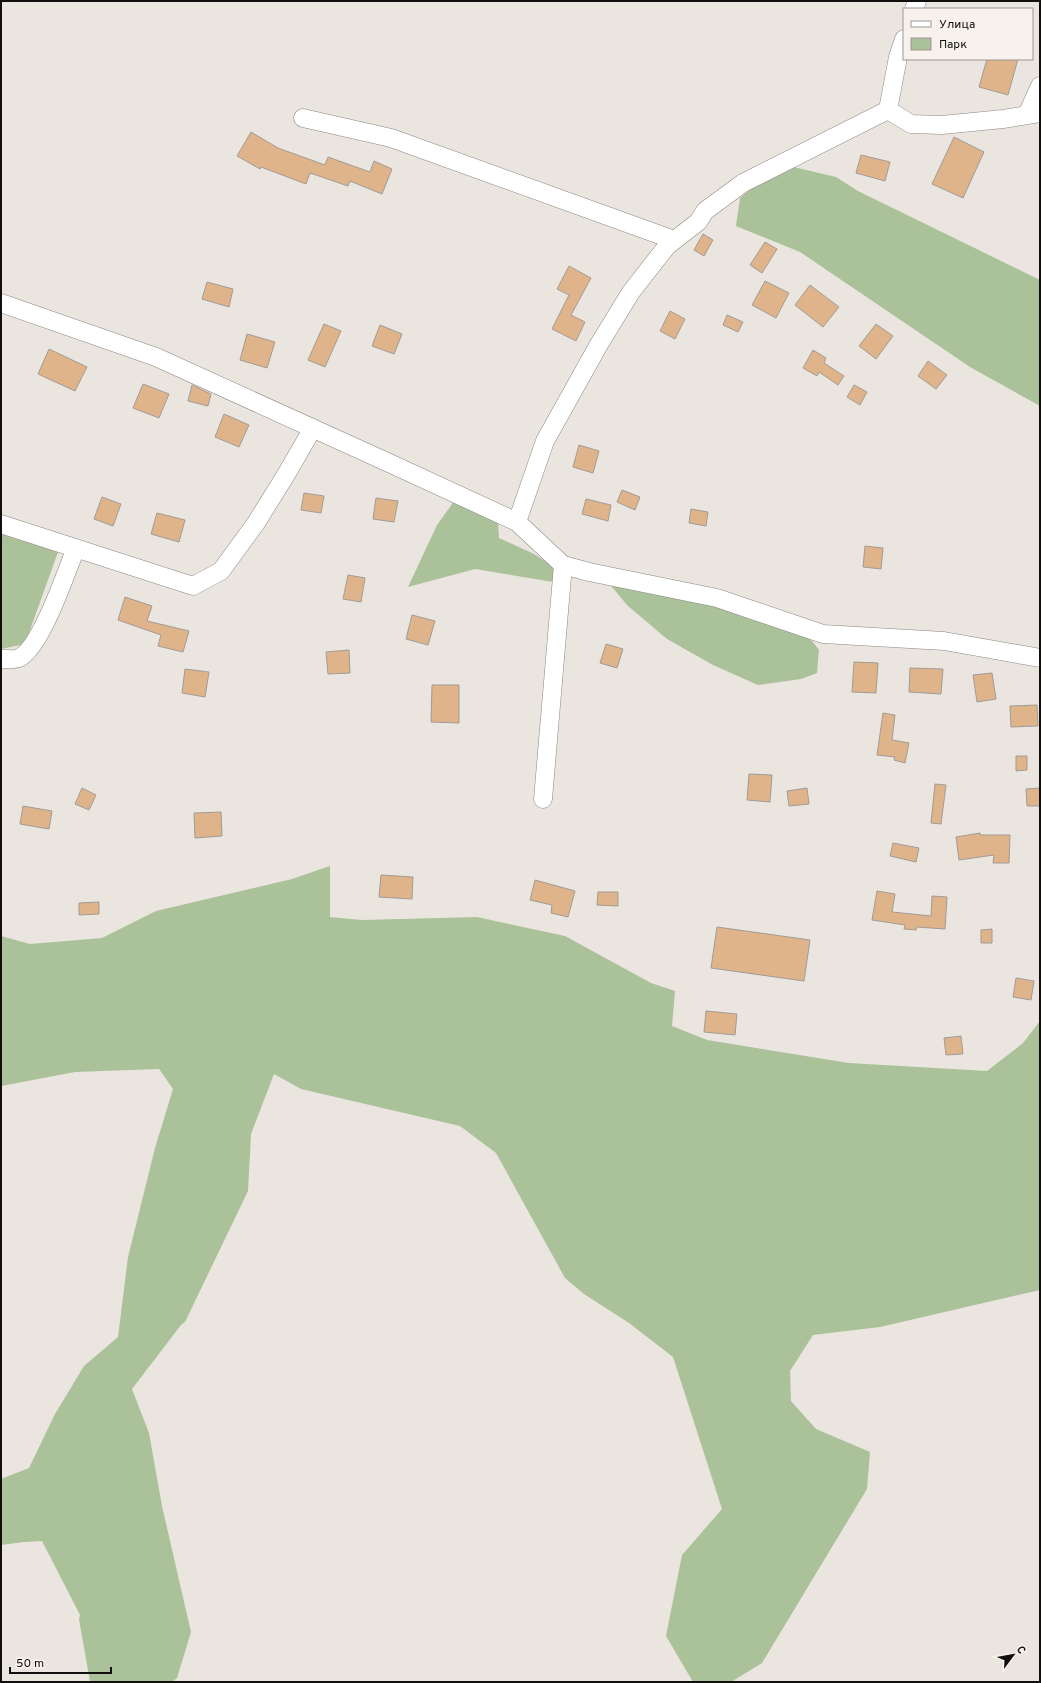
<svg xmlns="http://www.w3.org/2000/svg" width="1041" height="1683" font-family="Overpass,sans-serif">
  <rect width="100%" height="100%" fill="#ebe5e0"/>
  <!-- green -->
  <path fill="#abc199" d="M 781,164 L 836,177 L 858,191 L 1040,280 L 1040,406 L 970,367 L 800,252 L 736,226 L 740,198 Z
    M 460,493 L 497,504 L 499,538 L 534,554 L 555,568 L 553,582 L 475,569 L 408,587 L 437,525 Z
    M 1,533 L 58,552 L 25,644 L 1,649 Z
    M 606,580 L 685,592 L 805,632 L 819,650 L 817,673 L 801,679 L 758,685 L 713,665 L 667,639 L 628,606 Z
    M 330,866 L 330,917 L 362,920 L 477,917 L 565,936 L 651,983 L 675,991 L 672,1026 L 707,1040 L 849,1063 L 987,1071 L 1023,1043 L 1040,1021 L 1040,1290 L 880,1327 L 813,1335 L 790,1371 L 791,1401 L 816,1429 L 870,1452 L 867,1489 L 762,1663 L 731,1682 L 693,1682 L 666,1636 L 682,1555 L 722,1509 L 673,1357 L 629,1323 L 584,1294 L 565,1278 L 496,1153 L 460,1126 L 301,1089 L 274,1074 L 251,1134 L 248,1191 L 185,1322 L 181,1325 L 132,1389 L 149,1433 L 162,1506 L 191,1632 L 177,1678 L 172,1682 L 90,1682 L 79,1619 L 80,1615 L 42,1541 L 24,1542 L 1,1545 L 1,1479 L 29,1468 L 55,1414 L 84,1366 L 118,1337 L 128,1257 L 155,1148 L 173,1089 L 159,1069 L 75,1072 L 1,1086 L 1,936 L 30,944 L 102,938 L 156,911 L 292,879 Z"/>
  <!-- building -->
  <path fill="#dfb48b" stroke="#a19b96" d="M 987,59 L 1018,59 L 1008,95 L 979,87 Z
    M 251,132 L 278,148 L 325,165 L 328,157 L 370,172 L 374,161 L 392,169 L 382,194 L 350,181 L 348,186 L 310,173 L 306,184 L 261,167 L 260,169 L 237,156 Z
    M 954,137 L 984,152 L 963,198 L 932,184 Z
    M 861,155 L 890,162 L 885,181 L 856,173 Z
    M 703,234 L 713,240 L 704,256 L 694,250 Z
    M 765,242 L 777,249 L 762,273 L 750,265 Z
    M 569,266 L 591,278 L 571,315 L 585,322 L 576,341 L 552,329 L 569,295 L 557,289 Z
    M 765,281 L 789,293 L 776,318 L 752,305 Z
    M 207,282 L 233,289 L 229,307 L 202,299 Z
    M 810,285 L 839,307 L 823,327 L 795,305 Z
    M 670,311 L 685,319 L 675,339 L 660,331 Z
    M 727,315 L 743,322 L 738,332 L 723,325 Z
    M 324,324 L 341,331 L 325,367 L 308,360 Z
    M 876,324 L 893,336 L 876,359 L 859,346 Z
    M 380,325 L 402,334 L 394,354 L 372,346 Z
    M 247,334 L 275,342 L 267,368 L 240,360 Z
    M 49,349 L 87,367 L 75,391 L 38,374 Z
    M 813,350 L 826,358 L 824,363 L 844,376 L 838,385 L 819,372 L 817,376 L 803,368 Z
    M 928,361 L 947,375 L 936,389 L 918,376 Z
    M 143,384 L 169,394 L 159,418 L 133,408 Z
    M 192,385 L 211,394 L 208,406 L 188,401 Z
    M 854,385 L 867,392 L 860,405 L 847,397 Z
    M 224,414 L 249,425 L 239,447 L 215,437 Z
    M 579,445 L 599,451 L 593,473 L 573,467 Z
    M 622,490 L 640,497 L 635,510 L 617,502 Z
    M 304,493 L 324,496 L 321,513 L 301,510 Z
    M 102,497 L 121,504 L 113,526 L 94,519 Z
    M 376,498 L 398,501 L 394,522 L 373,519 Z
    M 586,499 L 611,505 L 608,521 L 582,514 Z
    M 691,509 L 708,512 L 706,526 L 689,523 Z
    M 157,513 L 185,520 L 179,542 L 151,534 Z
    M 865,546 L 883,548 L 881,569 L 863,567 Z
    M 348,575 L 365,578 L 361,602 L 343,599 Z
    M 125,597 L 152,606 L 147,621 L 189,631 L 183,652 L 158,646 L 161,635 L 118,620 Z
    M 412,615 L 435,621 L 428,645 L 406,639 Z
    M 606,644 L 623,649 L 617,668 L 600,663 Z
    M 349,650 L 350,673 L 328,674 L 326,652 Z
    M 854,662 L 878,663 L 876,693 L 852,692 Z
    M 910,668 L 943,669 L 941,694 L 909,692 Z
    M 185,669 L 209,672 L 205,697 L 182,693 Z
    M 992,673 L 996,699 L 977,702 L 973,675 Z
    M 432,685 L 459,685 L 459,723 L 431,722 Z
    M 1037,705 L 1038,726 L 1011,727 L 1010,706 Z
    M 883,713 L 895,715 L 892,740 L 909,743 L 905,763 L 894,760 L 895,757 L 877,755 Z
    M 1016,756 L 1027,756 L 1027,770 L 1016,771 Z
    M 749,774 L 772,775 L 770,802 L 747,800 Z
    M 935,784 L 946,785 L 941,824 L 931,823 Z
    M 82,788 L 96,795 L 89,810 L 75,804 Z
    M 807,788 L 809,804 L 789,806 L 787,791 Z
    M 1040,788 L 1040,806 L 1027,806 L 1026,789 Z
    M 23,806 L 52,811 L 49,829 L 20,824 Z
    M 221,812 L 222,836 L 195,838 L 194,813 Z
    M 980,833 L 980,835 L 1010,835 L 1009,863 L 993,863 L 994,855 L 959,860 L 956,837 Z
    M 893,843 L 919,848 L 916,862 L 890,856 Z
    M 381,875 L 413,877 L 412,899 L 379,897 Z
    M 535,880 L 575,891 L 568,917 L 551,913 L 552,905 L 530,900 Z
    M 877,891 L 895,894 L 892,912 L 931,916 L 932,896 L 947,897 L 945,929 L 917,927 L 916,930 L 904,929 L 905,925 L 872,920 Z
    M 598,892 L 618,892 L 618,906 L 597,905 Z
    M 99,902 L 99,914 L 79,915 L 79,903 Z
    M 717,927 L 810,940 L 804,981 L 711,968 Z
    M 992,929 L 992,943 L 981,943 L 981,930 Z
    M 1016,978 L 1034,981 L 1031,1000 L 1013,997 Z
    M 706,1011 L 737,1014 L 735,1035 L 704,1032 Z
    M 961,1036 L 963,1054 L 946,1055 L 944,1038 Z"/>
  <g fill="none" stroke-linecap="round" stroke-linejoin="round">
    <!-- minor casing -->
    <g stroke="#8c8681" stroke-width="19">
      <path id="minor" d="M 914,9 L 917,1
        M 888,110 L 911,124 L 942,125 L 1003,119 L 1040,113
        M 1027,115 L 1040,86
        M 303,118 L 391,138 L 674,240
        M 1,303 L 156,357 L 387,462 L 517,522 L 563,565 L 543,799
        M 517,522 L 545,441 L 598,346 L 631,292 L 667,246 L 698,222 L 705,211 L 743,183 L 888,110 L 898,57 L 904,39
        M 1,524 L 193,586 L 221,571 L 256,523 L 287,473 L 313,428
        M 563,565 L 589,572 L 717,598 L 823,634 L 944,641 L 1040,658
        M 1,659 C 6,659 15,660 19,658 C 41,648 66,572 76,548"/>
    </g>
    <!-- minor -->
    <use href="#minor" stroke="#fff" stroke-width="18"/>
  </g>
  <!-- border -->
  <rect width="1041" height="1683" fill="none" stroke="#110f0d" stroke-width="4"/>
  <!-- legend -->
  <rect x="903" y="8" width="130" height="52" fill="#f8f2ed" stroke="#9c9793"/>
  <rect x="911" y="21" width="20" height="6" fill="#ffffff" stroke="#9c9793"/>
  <text x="939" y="28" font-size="12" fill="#110f0d">Улица</text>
  <rect x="911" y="38" width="20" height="12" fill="#abc199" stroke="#9c9793"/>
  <text x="939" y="48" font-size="12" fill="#110f0d">Парк</text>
  <!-- north arrow -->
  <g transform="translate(1013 1655) rotate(58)" stroke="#f8f2ed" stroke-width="3" paint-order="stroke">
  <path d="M0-3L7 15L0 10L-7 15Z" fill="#110f0d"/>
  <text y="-6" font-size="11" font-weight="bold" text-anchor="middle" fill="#110f0d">С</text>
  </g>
  <!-- scale -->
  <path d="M10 1667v6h101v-6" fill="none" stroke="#110f0d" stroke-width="2"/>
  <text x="16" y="1667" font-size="12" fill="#110f0d" stroke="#f8f2ed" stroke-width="3" paint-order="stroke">50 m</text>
</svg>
